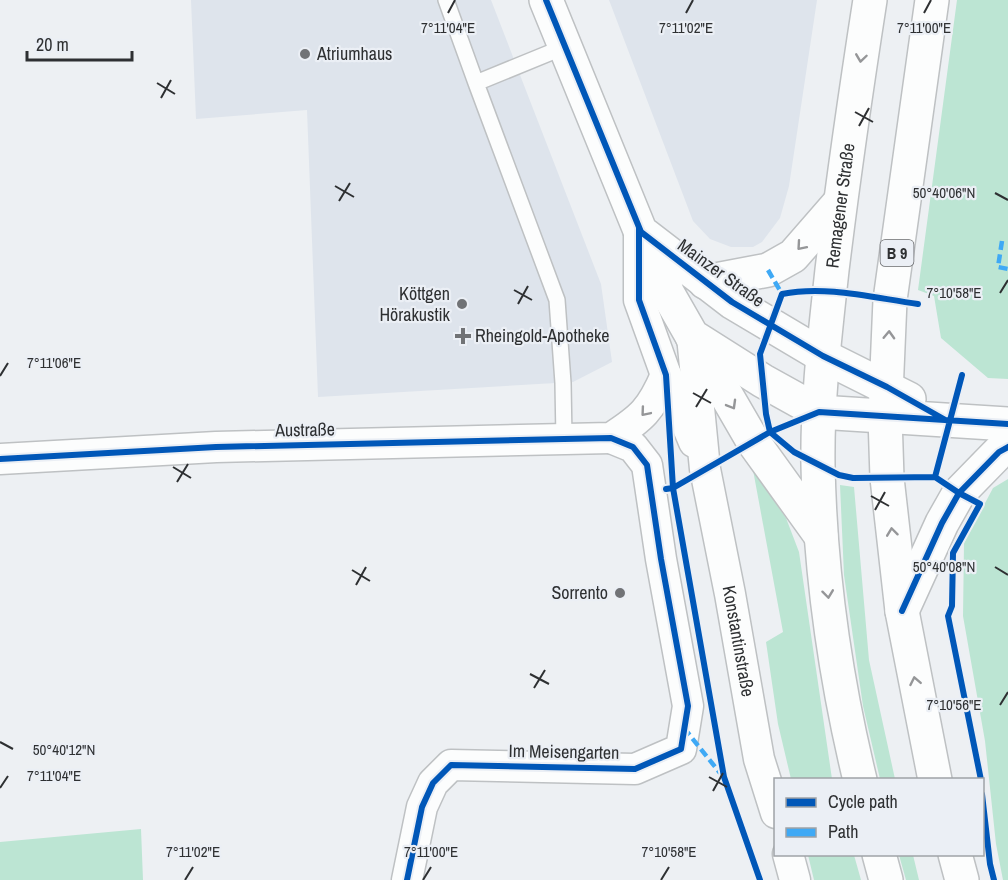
<svg xmlns="http://www.w3.org/2000/svg" width="1008" height="880" font-family="'Archivo Narrow',sans-serif">
  <rect width="100%" height="100%" fill="#edf0f3"/>
  <!-- built -->
  <path fill="#dee4ec" d="M 191,0 L 491,0 L 601,284 L 612,362 L 573,382 L 318,397 L 307,110 L 196,119 Z
    M 609,0 L 817,0 L 789,186 L 780,218 L 762,242 L 753,247 L 731,247 L 710,239 L 693,221 Z"/>
  <!-- green -->
  <path fill="#bce5d3" d="M 957,0 L 1008,0 L 1008,379 L 988,378 L 941,338 L 934,296 L 918,290 Z
    M 753,470 L 786,518 L 799,552 L 832,779 L 791,779 L 778,724 L 766,642 L 783,632 Z
    M 1008,479 L 1008,880 L 1003,880 L 996,844 L 985,741 L 963,616 L 964,543 L 993,488 Z
    M 840,485 L 854,487 L 869,660 L 895,779 L 880,779 L 863,706 L 844,575 Z
    M 141,829 L 143,880 L 0,880 L 0,842 Z
    M 808,855 L 854,855 L 861,880 L 814,880 Z
    M 899,855 L 913,855 L 919,880 L 906,880 Z"/>
  <g fill="none" stroke-linecap="round" stroke-linejoin="round">
    <!-- service casing -->
    <g stroke="#bec1c3" stroke-width="18">
      <path id="service" d="M 446,0 L 476,83
        M 564,47 L 476,83 L 557,300 L 563,383 L 564,439"/>
    </g>
    <!-- minor casing -->
    <g stroke="#bec1c3" stroke-width="33">
      <g id="minor">
        <path d="M 639,230 L 639,300 L 666,375 L 694,442"/>
        <path id="s1" d="M 692,336 L 705,469 L 730,594 L 759,759 L 776,813"/>
        <path d="M 0,459 L 216,447 L 611,438 C 642,418 651,410 666,375"/>
        <path d="M 788,854 L 795,880"/>
        <path d="M 407,880 L 422,807 L 433,783 L 451,765 L 635,769 L 681,749 L 688,706 L 661,559 L 647,465 L 633,447 L 611,438"/>
      </g>
    </g>
    <!-- tertiary casing -->
    <g stroke="#bec1c3" stroke-width="36">
      <path id="tertiary" d="M 546,0 L 639,228 L 668,294 L 692,336 L 763,381 L 819,412 L 1008,424
        M 645,235 L 732,302 L 823,356 L 909,399"/>
    </g>
    <!-- primary casing -->
    <g stroke="#bec1c3" stroke-width="36">
      <g id="primary">
        <path d="M 932,0 L 890,300 L 885,417 L 887,478 L 902,611 L 935,780"/>
        <path d="M 705,282 L 768,270 L 793,256 L 840,202"/>
        <path d="M 692,336 L 754,443 L 821,536"/>
        <path d="M 902,611 L 942,523 L 959,493 L 999,452 L 1008,447"/>
        <path id="s2" d="M 860,780 C 835,677 820,570 818,465 C 817,400 825,335 832,270 C 843,180 856,90 870,0"/>
        <path d="M 879,854 L 886,880"/>
        <path d="M 955,854 L 962,880"/>
      </g>
    </g>
    <!-- service -->
    <use href="#service" stroke="#fcfdfd" stroke-width="15"/>
    <!-- minor -->
    <use href="#minor" stroke="#fcfdfd" stroke-width="30"/>
    <!-- tertiary -->
    <use href="#tertiary" stroke="#fcfdfd" stroke-width="33"/>
    <!-- primary -->
    <use href="#primary" stroke="#fcfdfd" stroke-width="33"/>
    <!-- quiet -->
    <path stroke="#3fa9f5" stroke-width="4.5" stroke-dasharray="9 4.5" stroke-linecap="butt" d="M 1002,241 L 998,267 L 1008,269
      M 768,270 L 782,294
      M 684,728 L 720,773"/>
    <!-- cycleway casing -->
    <g stroke="#ebeff5" stroke-width="10">
      <path id="cycleway" d="M 546,0 L 641,232 L 732,302 L 823,356 L 887,387 L 949,422
        M 639,228 L 639,300 L 666,375 L 673,488 L 724,777 L 760,880
        M 918,304 C 874,298 826,285 782,294 L 760,354 L 766,414 L 770,432 L 819,412 L 1008,424
        M 0,459 L 216,447 L 564,439 L 611,438 L 633,447 L 647,465 L 661,559 L 688,706 L 681,749 L 635,769 L 451,765 L 433,783 L 422,807 L 407,880
        M 935,477 L 962,375
        M 666,489 L 673,488 L 770,432 L 794,452 L 839,475 L 853,478 L 935,477 L 959,493 L 980,504 L 953,553 L 952,606 L 948,616 L 981,780
        M 902,611 L 942,523 L 959,493 L 999,452 L 1008,447
        M 982,794 L 990,864 L 994,880"/>
    </g>
    <!-- cycleway -->
    <use href="#cycleway" stroke="#0057b8" stroke-width="6"/>
  </g>
  <!-- one-way arrows -->
  <defs><path id="oneway-chevron" d="M-2-3.5L2.5 0L-2 3.5" fill="none" stroke-width="1.6" stroke-linecap="round" stroke-linejoin="round" transform="scale(1.5)"/></defs>
  <g stroke="#959698">
    <use href="#oneway-chevron" transform="translate(861 58) rotate(98)"/>
    <use href="#oneway-chevron" transform="translate(801 246) rotate(131)"/>
    <use href="#oneway-chevron" transform="translate(889 335) rotate(-88)"/>
    <use href="#oneway-chevron" transform="translate(732 405) rotate(60)"/>
    <use href="#oneway-chevron" transform="translate(645 412) rotate(130)"/>
    <use href="#oneway-chevron" transform="translate(892 532) rotate(-97)"/>
    <use href="#oneway-chevron" transform="translate(828 594) rotate(83)"/>
    <use href="#oneway-chevron" transform="translate(915 681) rotate(-101)"/>
  </g>
  <!-- ticks -->
  <path fill="none" stroke="#2e3032" stroke-width="2" d="M 448,13 L 455,0M 686,13 L 693,0M 924,13 L 931,0M 157,83 L 175,94M 161,98 L 171,80M 855,112 L 873,122M 859,126 L 869,108M 335,186 L 354,197M 995,193 L 1008,200M 339,201 L 350,183M 514,290 L 532,300M 1000,293 L 1008,280M 518,304 L 528,286M 0,376 L 8,363M 693,393 L 711,403M 696,407 L 707,389M 173,467 L 191,478M 177,482 L 188,464M 871,496 L 889,506M 875,510 L 885,492M 995,567 L 1008,575M 352,570 L 370,581M 356,585 L 366,567M 530,674 L 549,684M 534,688 L 545,670M 1000,705 L 1008,692M 0,742 L 13,749M 709,777 L 727,787M 0,788 L 8,776M 713,791 L 723,773M 185,880 L 193,867M 423,880 L 431,867M 661,880 L 669,867"/>
  <!-- markers -->
  <g fill="#717376" stroke="#ebeff5" stroke-width="2">
    <circle cx="305" cy="54" r="6"/>
    <circle cx="462" cy="304" r="6"/>
    <path d="M460 327h6v6h6v6h-6v6h-6v-6h-6v-6h6z"/>
    <circle cx="620" cy="593" r="6"/>
  </g>
  <g text-anchor="middle" stroke-width="4.5" stroke-linejoin="round" paint-order="stroke">
    <!-- shield labels -->
    <rect fill="#ebeff5" stroke="#67696c" stroke-width="1.5" x="880.5" y="240" width="33" height="26" rx="4.5"/>
    <g font-size="16" font-weight="bold" fill="#2e3032">
      <text x="897" y="259">B 9</text>
    </g>
    <!-- poi labels -->
    <g font-size="18" fill="#2e3032" stroke="#ebeff5" text-anchor="start">
      <text x="317" y="60">Atriumhaus</text>
      <text x="450" y="300" text-anchor="end">Köttgen<tspan x="450" dy="21">Hörakustik</tspan></text>
      <text x="475" y="342">Rheingold-Apotheke</text>
      <text x="608" y="599" text-anchor="end">Sorrento</text>
    </g>
    <!-- street labels -->
    <g font-size="18" fill="#2e3032" stroke="#ebeff5">
      <text dy="6" stroke="none"><textPath href="#s2" startOffset="579">Remagener Straße</textPath></text>
      <text transform="translate(721 273) rotate(36)" y="6">Mainzer Straße</text>
      <text transform="translate(305 430) rotate(-1)" y="6">Austraße</text>
      <text dy="6" stroke="none"><textPath href="#s1" startOffset="309">Konstantinstraße</textPath></text>
      <text transform="translate(564 752) rotate(1)" y="6">Im Meisengarten</text>
    </g>
  </g>
  <g font-size="15" text-anchor="middle" fill="#2e3032" stroke="#ebeff5" stroke-width="4.5" stroke-linejoin="round" paint-order="stroke">
    <text x="448" y="33">7°11'04"E</text>
    <text x="686" y="33">7°11'02"E</text>
    <text x="924" y="33">7°11'00"E</text>
    <text x="944" y="198">50°40'06"N</text>
    <text x="954" y="298">7°10'58"E</text>
    <text x="54" y="368">7°11'06"E</text>
    <text x="944" y="572">50°40'08"N</text>
    <text x="954" y="710">7°10'56"E</text>
    <text x="64" y="755">50°40'12"N</text>
    <text x="54" y="781">7°11'04"E</text>
    <text x="193" y="857">7°11'02"E</text>
    <text x="431" y="857">7°11'00"E</text>
    <text x="669" y="857">7°10'58"E</text>
  </g>
  <!-- legend -->
  <rect x="774" y="778" width="210" height="78" fill="#ebeff5" stroke="#9fa3a7" stroke-width="1.5"/>
  <rect x="786" y="798" width="30" height="9" fill="#0057b8" stroke="#9fa3a7" stroke-width="1.5"/>
  <text x="828" y="808" font-size="18" fill="#2e3032">Cycle path</text>
  <rect x="786" y="828" width="30" height="9" fill="#3fa9f5" stroke="#9fa3a7" stroke-width="1.5"/>
  <text x="828" y="838" font-size="18" fill="#2e3032">Path</text>
  <!-- scale -->
  <path d="M27 51v9h105v-9" fill="none" stroke="#2e3032" stroke-width="3"/>
  <text x="36" y="51" font-size="18" fill="#2e3032" stroke="#ebeff5" stroke-width="4.5" paint-order="stroke">20 m</text>
</svg>
